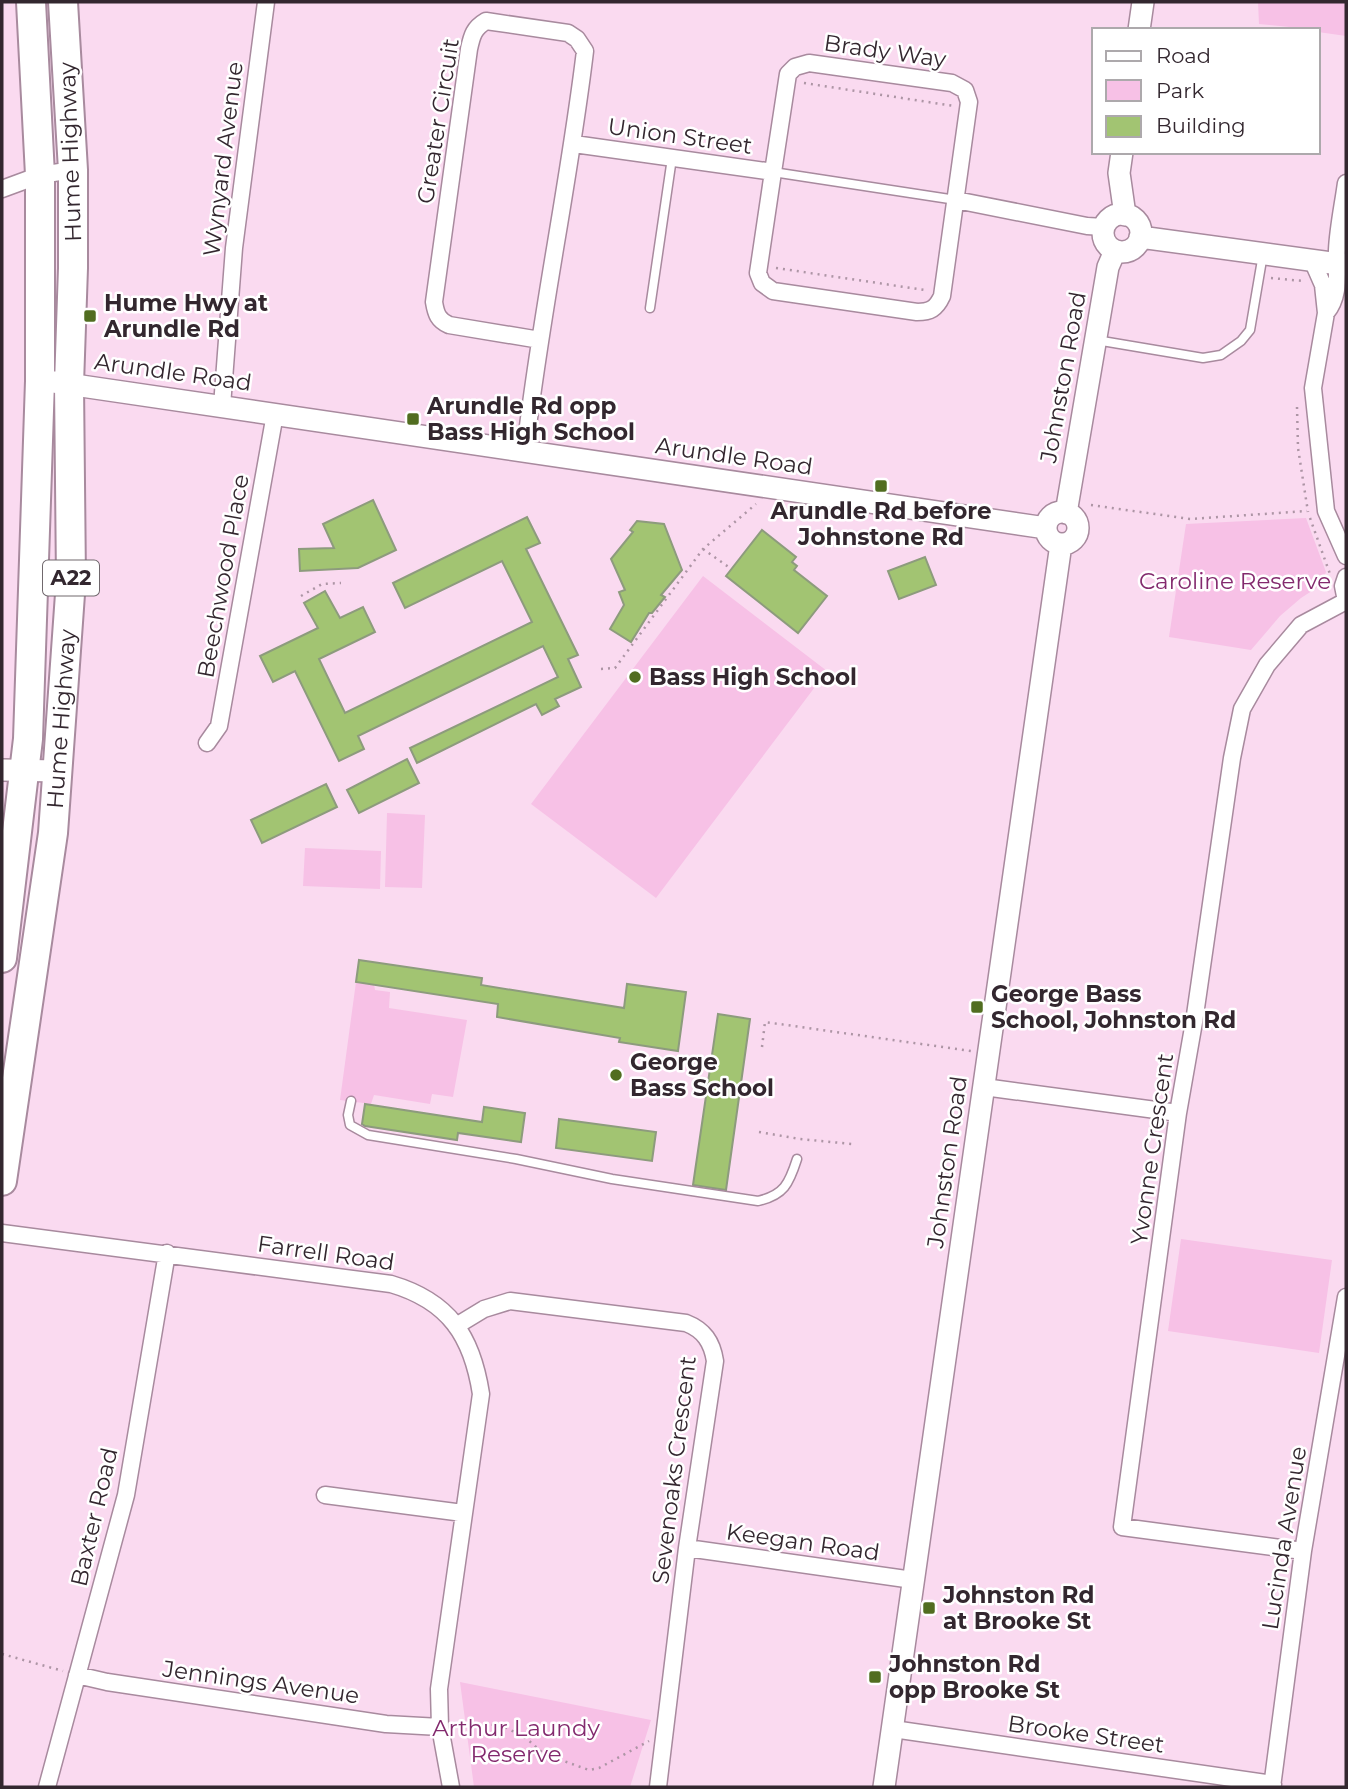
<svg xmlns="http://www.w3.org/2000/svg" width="1348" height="1789" font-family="Montserrat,sans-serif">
  <rect width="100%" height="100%" fill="#fadaf0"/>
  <!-- green -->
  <path fill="#f7c1e6" d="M 1258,2 L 1346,2 L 1346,36 L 1318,32 L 1318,30 L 1259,24 Z
    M 1306,518 L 1326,572 L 1321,585 L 1301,598 L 1280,616 L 1251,650 L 1169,637 L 1186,524 Z
    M 703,576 L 827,671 L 656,898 L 531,804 Z
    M 387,813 L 425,815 L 422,888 L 385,887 Z
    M 305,848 L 381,851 L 380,889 L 303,886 Z
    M 356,982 L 374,984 L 375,990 L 390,992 L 389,1008 L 467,1020 L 453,1097 L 432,1094 L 430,1104 L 374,1095 L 371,1104 L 340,1100 Z
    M 1181,1239 L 1332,1260 L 1319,1353 L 1168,1331 Z
    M 460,1682 L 651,1720 L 630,1787 L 474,1787 Z"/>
  <!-- building -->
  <path fill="#a2c472" stroke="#8d9b7d" stroke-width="2" d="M 373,500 L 396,550 L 358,568 L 300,571 L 299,549 L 334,548 L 323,524 Z
    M 527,517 L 540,543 L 526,549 L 578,655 L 568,659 L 581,687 L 555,699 L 559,706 L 542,715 L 536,704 L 417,763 L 410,748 L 558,677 L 543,646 L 358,736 L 364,749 L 339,761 L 295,671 L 273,682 L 260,656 L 318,628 L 304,603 L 325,591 L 340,618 L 363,607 L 375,632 L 319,659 L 345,713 L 532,622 L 502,561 L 405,608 L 393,583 Z
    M 637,521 L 664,524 L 682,570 L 661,595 L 665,597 L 652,613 L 649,613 L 631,642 L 610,629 L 624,605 L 619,592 L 625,590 L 611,559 L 633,532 L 630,530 Z
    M 762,530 L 796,557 L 792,562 L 797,566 L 794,570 L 827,596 L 798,633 L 726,576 Z
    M 925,557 L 936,585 L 899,599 L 888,571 Z
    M 407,759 L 419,783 L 359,813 L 347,790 Z
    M 326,784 L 337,807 L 262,843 L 251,820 Z
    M 359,960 L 482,978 L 481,985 L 624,1008 L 627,984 L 686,992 L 678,1051 L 619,1042 L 620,1038 L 497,1017 L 498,1004 L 356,982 Z
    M 718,1014 L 750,1019 L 726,1190 L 693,1185 Z
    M 365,1104 L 482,1122 L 484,1107 L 525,1113 L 521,1142 L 458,1133 L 457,1140 L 365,1126 L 362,1124 Z
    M 559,1119 L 656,1132 L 652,1161 L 556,1148 Z"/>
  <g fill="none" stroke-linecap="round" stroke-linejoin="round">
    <!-- lane casing -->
    <g stroke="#a88a9e" stroke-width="11">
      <path id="lane" d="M 773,172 L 956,200
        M 650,308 L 672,158
        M 1096,340 L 1203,358 L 1221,355 L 1241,341 L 1250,330 L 1263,254
        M 351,1101 L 348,1115 L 350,1125 L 368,1135 L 516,1159 L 612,1179 L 758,1201 C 784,1195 789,1184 797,1159"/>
    </g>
    <!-- street casing -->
    <g stroke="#a88a9e" stroke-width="19">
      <path id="street" d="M 574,144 L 773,172 L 758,273 L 762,283 L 773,291 L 917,312 C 930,312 936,309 942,296 L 969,102 L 965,90 L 952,83 L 809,63 L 795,67 L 788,74 L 773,172
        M 2,189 L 40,175 L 73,170
        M 956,200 L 1087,226 L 1104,227
        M 1312,260 L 1323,285 L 1326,313 L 1313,388 L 1326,511 L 1346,556
        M 1326,313 C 1341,295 1336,272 1337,250 C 1338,228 1343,205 1346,183
        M 222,406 L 234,248 L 266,2
        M 525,451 C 540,317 569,185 585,51 L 577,39 L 568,33 L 486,21 C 474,28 472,35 469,49 L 434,302 C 436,314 438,320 449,325 L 540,340
        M 1346,577 L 1343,586 L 1346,601
        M 207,743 L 219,726 L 275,414
        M 984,1087 L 1178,1113
        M 2,1233 L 391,1284 C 449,1301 472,1336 481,1394 L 439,1689 L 440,1727 L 451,1787
        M 456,1326 L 484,1309 L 510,1301 L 686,1323 C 704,1330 712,1342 715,1361 L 687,1548 L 658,1787
        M 325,1495 L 463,1513
        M 687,1548 L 913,1580
        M 1303,1551 L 1122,1527 L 1178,1113 L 1194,1022 L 1232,758 L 1242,709 L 1267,665 L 1301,625 L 1346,601
        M 77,1675 L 107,1682 L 386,1724 L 440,1727
        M 893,1729 L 1273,1784
        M 47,1787 L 126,1495 L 167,1253
        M 1272,1787 L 1303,1551 L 1346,1297"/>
    </g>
    <!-- secondary casing -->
    <g stroke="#a88a9e" stroke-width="24">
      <path id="secondary" d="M 1139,30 L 1143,2
        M 1122,152 L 1119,173 L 1125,215
        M1103 233a19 19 0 1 1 38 0a19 19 0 1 1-38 0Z
        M 1140,237 L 1346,265
        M 54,382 L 1046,528
        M1046 528a16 16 0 1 1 32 0a16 16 0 1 1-32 0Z
        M 1066,513 L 1108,267 L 1115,251
        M 2,770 L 59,771
        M 884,1787 L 1061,544"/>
    </g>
    <!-- highway casing -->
    <g stroke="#a88a9e" stroke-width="32">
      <g id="highway">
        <path d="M 2,958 L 28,739 L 40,381 L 40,175 L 31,2"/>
        <path id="s1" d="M 2,1181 L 53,833 L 71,580 L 69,384 L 73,268 L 73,170 L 63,2"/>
      </g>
    </g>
    <!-- path -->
    <path stroke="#ad95a5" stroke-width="2.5" stroke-dasharray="2 5" stroke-linecap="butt" d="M 804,83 L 954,106
      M 776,268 L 925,290
      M 1271,278 L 1303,281
      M 1297,407 L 1298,448 L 1308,512
      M 1091,505 L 1190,519 L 1307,511
      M 1310,518 L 1330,574
      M 703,549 L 730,568
      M 301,596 L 322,584 L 341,583
      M 601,669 L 615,668 L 703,549 L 756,504
      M 762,1047 L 765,1022 L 971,1051
      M 759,1132 L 800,1139 L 852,1144
      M 2,1654 L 63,1671
      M 457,1726 L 486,1723 L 507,1728 L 527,1739 L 544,1754 L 589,1770 L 599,1768 L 649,1741"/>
    <!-- lane -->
    <use href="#lane" stroke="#fff" stroke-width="8"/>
    <!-- street -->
    <use href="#street" stroke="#fff" stroke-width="16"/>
    <!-- secondary -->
    <use href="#secondary" stroke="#fff" stroke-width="21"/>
    <!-- highway -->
    <use href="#highway" stroke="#fff" stroke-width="28"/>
  </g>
  <!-- markers -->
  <g fill="#516d20" stroke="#fff" stroke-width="2.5">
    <rect x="83" y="309" width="14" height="14" rx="3.5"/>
    <rect x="406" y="412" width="14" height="14" rx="3.5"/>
    <rect x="874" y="479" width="14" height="14" rx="3.5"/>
    <circle cx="635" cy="677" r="7"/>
    <rect x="970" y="1000" width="14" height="14" rx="3.5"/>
    <circle cx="616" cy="1075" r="7"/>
    <rect x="922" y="1601" width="14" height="14" rx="3.5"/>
    <rect x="868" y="1670" width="14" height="14" rx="3.5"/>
  </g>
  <g text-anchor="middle" stroke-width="5" stroke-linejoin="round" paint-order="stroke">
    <!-- shield labels -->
    <rect fill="#fff" stroke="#70686d" stroke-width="2" x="43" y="560.5" width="56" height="35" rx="5"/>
    <g font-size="21" font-weight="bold" fill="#33272f">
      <text x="71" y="585">A22</text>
    </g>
    <!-- street labels -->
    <g font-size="23" fill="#33272f" stroke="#fff">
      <text transform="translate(885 51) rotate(8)" y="8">Brady Way</text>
      <text transform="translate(438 121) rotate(-81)" y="8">Greater Circuit</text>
      <text transform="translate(680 136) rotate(8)" y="8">Union Street</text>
      <text transform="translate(70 152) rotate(-92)" y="8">Hume Highway</text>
      <text transform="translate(223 159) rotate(-83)" y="8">Wynyard Avenue</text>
      <text transform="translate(173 372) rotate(8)" y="8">Arundle Road</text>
      <text transform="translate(1063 377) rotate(-80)" y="8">Johnston Road</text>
      <text transform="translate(734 456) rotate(8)" y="8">Arundle Road</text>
      <text transform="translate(223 576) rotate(-80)" y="8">Beechwood Place</text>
      <text dy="8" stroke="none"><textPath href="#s1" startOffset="466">Hume Highway</textPath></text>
      <text transform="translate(1152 1149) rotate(-82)" y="8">Yvonne Crescent</text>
      <text transform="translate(947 1162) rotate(-82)" y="8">Johnston Road</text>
      <text transform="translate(326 1253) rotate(8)" y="8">Farrell Road</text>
      <text transform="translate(674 1470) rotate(-83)" y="8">Sevenoaks Crescent</text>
      <text transform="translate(94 1517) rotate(-77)" y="8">Baxter Road</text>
      <text transform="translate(1284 1538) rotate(-81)" y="8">Lucinda Avenue</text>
      <text transform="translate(803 1542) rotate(8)" y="8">Keegan Road</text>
      <text transform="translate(261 1682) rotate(8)" y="8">Jennings Avenue</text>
      <text transform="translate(1086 1734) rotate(8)" y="8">Brooke Street</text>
    </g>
    <!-- poi labels -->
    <g font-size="23" font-weight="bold" fill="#33272f" stroke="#fff" text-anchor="start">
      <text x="104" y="311">Hume Hwy at<tspan x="104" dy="26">Arundle Rd</tspan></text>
      <text x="427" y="414">Arundle Rd opp<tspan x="427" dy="26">Bass High School</tspan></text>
      <text x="881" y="519" text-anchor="middle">Arundle Rd before<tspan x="881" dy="26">Johnstone Rd</tspan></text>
      <text x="649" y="685">Bass High School</text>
      <text x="991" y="1002">George Bass<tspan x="991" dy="26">School, Johnston Rd</tspan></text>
      <text x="630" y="1070">George<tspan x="630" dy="26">Bass School</tspan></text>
      <text x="943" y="1603">Johnston Rd<tspan x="943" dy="26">at Brooke St</tspan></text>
      <text x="889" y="1672">Johnston Rd<tspan x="889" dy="26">opp Brooke St</tspan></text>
    </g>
    <!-- park labels -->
    <g font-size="23" fill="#832a6e" stroke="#fff">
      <text x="1235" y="589">Caroline Reserve</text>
      <text x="516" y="1736">Arthur Laundy<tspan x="516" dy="26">Reserve</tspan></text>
    </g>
  </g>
  <!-- border -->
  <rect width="1348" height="1789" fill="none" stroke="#33272f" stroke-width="7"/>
  <!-- legend -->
  <rect x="1092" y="28" width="228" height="126" fill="#ffffff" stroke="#ada9ac" stroke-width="2"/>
  <rect x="1106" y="51" width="35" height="10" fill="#ffffff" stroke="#ada9ac" stroke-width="2"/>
  <text x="1156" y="63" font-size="21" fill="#33272f">Road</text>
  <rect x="1106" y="80" width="35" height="21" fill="#f7c1e6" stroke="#ada9ac" stroke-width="2"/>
  <text x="1156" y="98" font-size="21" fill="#33272f">Park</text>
  <rect x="1106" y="116" width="35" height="21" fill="#a2c472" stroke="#ada9ac" stroke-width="2"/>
  <text x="1156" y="133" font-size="21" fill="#33272f">Building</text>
</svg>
